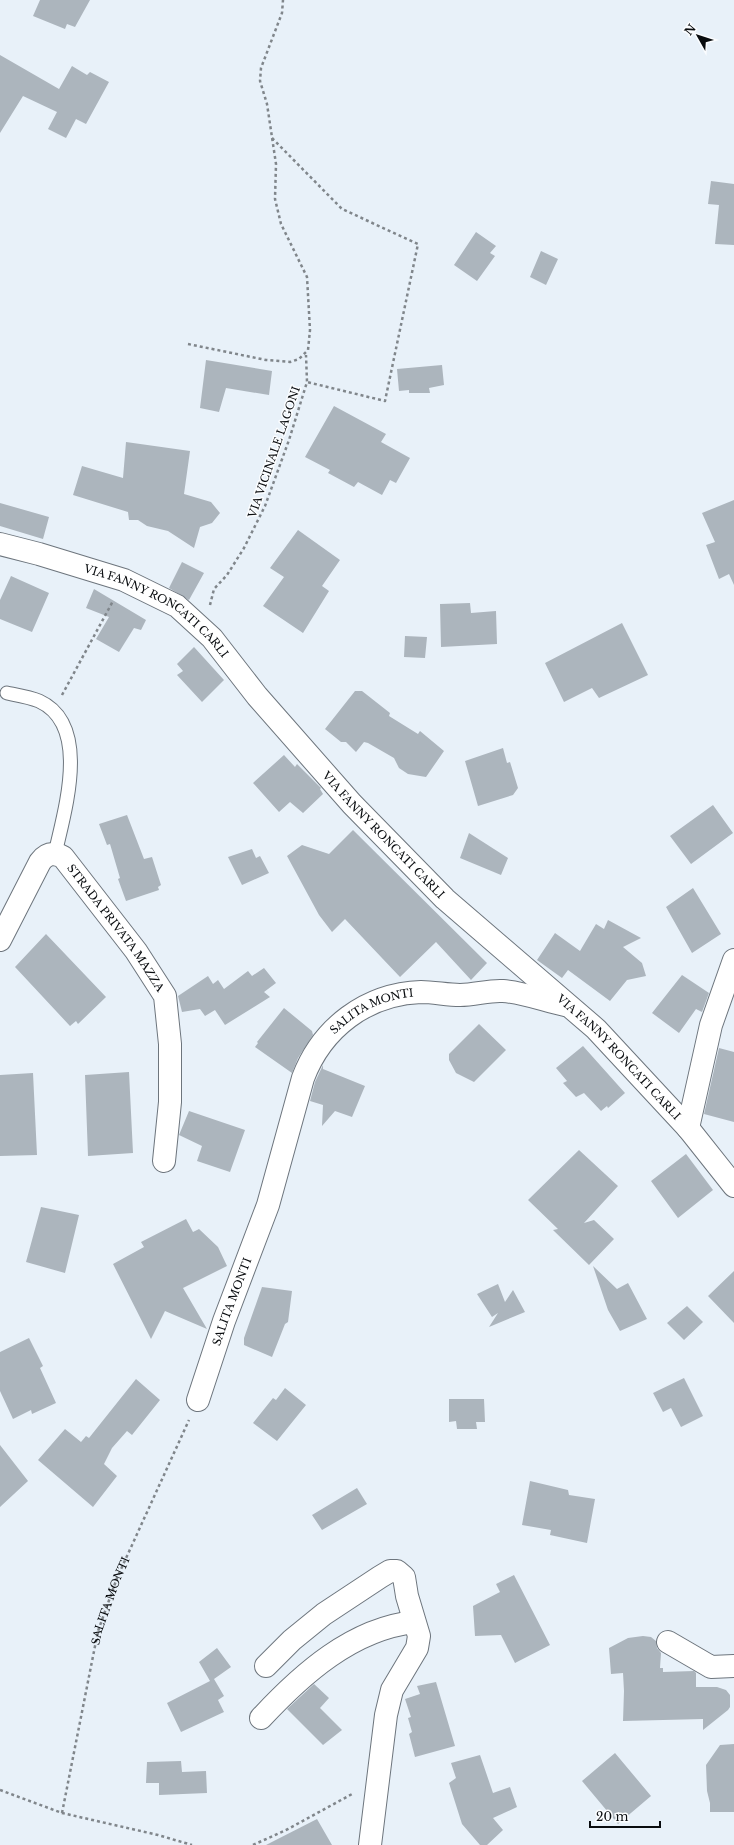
<svg xmlns="http://www.w3.org/2000/svg" width="734" height="1845" font-family="'Libre Baskerville',serif">
  <rect width="100%" height="100%" fill="#e8f1f9"/>
  <!-- building -->
  <path fill="#acb5bd" d="M 40,0 L 90,0 L 75,27 L 67,24 L 65,29 L 33,16 Z
    M 0,55 L 59,89 L 72,66 L 87,75 L 90,72 L 109,82 L 86,124 L 76,119 L 66,138 L 48,129 L 57,112 L 23,96 L 0,133 Z
    M 711,181 L 734,184 L 734,245 L 715,244 L 719,205 L 708,204 Z
    M 476,232 L 496,246 L 490,253 L 495,256 L 477,281 L 454,265 Z
    M 541,251 L 558,259 L 546,285 L 530,277 Z
    M 206,360 L 272,371 L 269,395 L 226,388 L 219,412 L 200,408 Z
    M 442,365 L 444,385 L 429,388 L 430,393 L 409,393 L 409,390 L 399,391 L 397,369 Z
    M 334,406 L 386,434 L 381,442 L 410,458 L 396,483 L 390,480 L 382,495 L 358,482 L 354,487 L 328,473 L 330,470 L 305,457 Z
    M 126,442 L 190,451 L 184,494 L 211,502 L 220,513 L 212,523 L 200,527 L 194,548 L 168,531 L 147,526 L 138,520 L 129,520 L 128,512 L 73,495 L 82,466 L 123,478 Z
    M 734,500 L 734,585 L 729,574 L 719,579 L 706,545 L 715,542 L 702,513 Z
    M 0,503 L 49,517 L 43,539 L 0,526 Z
    M 298,530 L 340,560 L 322,586 L 329,591 L 303,633 L 263,606 L 284,577 L 270,568 Z
    M 182,562 L 204,573 L 189,600 L 169,588 Z
    M 11,576 L 49,593 L 32,632 L 0,619 L 0,600 Z
    M 94,589 L 146,620 L 141,630 L 134,628 L 119,652 L 96,639 L 109,617 L 86,608 Z
    M 470,603 L 471,613 L 496,611 L 497,644 L 441,647 L 440,604 Z
    M 622,623 L 648,675 L 599,698 L 592,688 L 564,702 L 545,663 Z
    M 405,636 L 427,637 L 425,658 L 404,657 Z
    M 194,647 L 224,680 L 202,702 L 177,675 L 183,671 L 177,664 Z
    M 355,691 L 362,691 L 390,713 L 389,716 L 418,734 L 420,731 L 444,751 L 426,777 L 408,774 L 399,768 L 394,758 L 368,743 L 364,742 L 356,752 L 346,742 L 341,742 L 325,729 Z
    M 503,748 L 507,763 L 510,762 L 518,788 L 513,795 L 478,806 L 465,761 Z
    M 284,755 L 295,767 L 297,764 L 321,788 L 320,789 L 323,794 L 303,813 L 290,802 L 279,812 L 253,783 Z
    M 713,805 L 733,833 L 691,864 L 670,836 Z
    M 127,815 L 144,859 L 152,857 L 161,885 L 158,887 L 159,890 L 126,901 L 118,879 L 120,878 L 110,844 L 107,845 L 99,824 Z
    M 353,830 L 487,963 L 471,980 L 436,942 L 400,977 L 345,919 L 332,932 L 319,915 L 287,856 L 302,845 L 329,854 Z
    M 469,833 L 508,858 L 501,875 L 460,858 Z
    M 252,849 L 256,858 L 260,856 L 269,873 L 242,885 L 228,857 Z
    M 693,888 L 721,934 L 692,953 L 666,907 Z
    M 608,920 L 641,938 L 623,947 L 642,963 L 646,976 L 627,980 L 610,1001 L 568,970 L 562,978 L 537,960 L 555,933 L 580,951 L 596,924 L 604,929 Z
    M 46,934 L 106,997 L 78,1024 L 76,1021 L 70,1026 L 15,967 Z
    M 264,968 L 276,983 L 264,992 L 270,997 L 225,1025 L 215,1010 L 205,1016 L 200,1009 L 182,1012 L 178,996 L 208,976 L 213,984 L 218,980 L 224,989 L 248,971 L 252,976 Z
    M 682,975 L 709,993 L 702,1012 L 696,1009 L 679,1033 L 652,1013 Z
    M 284,1008 L 312,1031 L 313,1035 L 298,1058 L 292,1073 L 255,1047 L 258,1043 L 257,1042 Z
    M 479,1024 L 506,1050 L 474,1082 L 456,1073 L 449,1060 L 449,1054 Z
    M 583,1046 L 625,1093 L 608,1108 L 607,1106 L 601,1111 L 584,1093 L 576,1097 L 563,1083 L 567,1081 L 556,1068 Z
    M 719,1048 L 734,1052 L 734,1122 L 704,1114 Z
    M 323,1065 L 323,1069 L 365,1086 L 352,1117 L 335,1111 L 322,1126 L 323,1105 L 310,1101 L 315,1082 Z
    M 129,1072 L 133,1153 L 88,1156 L 85,1075 Z
    M 33,1073 L 37,1155 L 0,1156 L 0,1075 Z
    M 189,1111 L 245,1130 L 230,1172 L 197,1161 L 202,1146 L 179,1135 Z
    M 579,1150 L 618,1186 L 584,1223 L 594,1220 L 614,1239 L 589,1265 L 553,1230 L 558,1229 L 528,1200 Z
    M 686,1154 L 713,1190 L 678,1218 L 651,1181 Z
    M 41,1207 L 79,1215 L 65,1273 L 26,1262 Z
    M 186,1219 L 193,1232 L 199,1229 L 218,1247 L 227,1266 L 183,1288 L 207,1329 L 165,1311 L 151,1339 L 113,1264 L 144,1247 L 141,1242 Z
    M 593,1266 L 617,1289 L 628,1283 L 647,1319 L 620,1331 L 608,1310 Z
    M 734,1271 L 734,1323 L 708,1296 Z
    M 498,1284 L 505,1302 L 513,1290 L 525,1312 L 489,1327 L 498,1313 L 492,1317 L 477,1294 Z
    M 262,1287 L 292,1291 L 288,1322 L 285,1324 L 272,1357 L 244,1345 L 244,1338 Z
    M 687,1306 L 703,1322 L 684,1340 L 667,1323 Z
    M 29,1338 L 43,1366 L 40,1368 L 56,1403 L 32,1414 L 31,1410 L 13,1419 L 0,1391 L 0,1352 Z
    M 684,1378 L 703,1416 L 681,1427 L 671,1408 L 663,1412 L 653,1393 Z
    M 136,1379 L 160,1400 L 132,1435 L 127,1431 L 112,1448 L 104,1464 L 117,1476 L 93,1507 L 38,1460 L 65,1429 L 81,1442 L 86,1436 L 89,1438 Z
    M 285,1388 L 306,1405 L 277,1441 L 253,1423 L 273,1398 L 276,1400 Z
    M 449,1399 L 484,1399 L 485,1422 L 476,1422 L 477,1429 L 457,1429 L 456,1421 L 449,1422 Z
    M 0,1445 L 28,1481 L 0,1507 Z
    M 530,1481 L 568,1490 L 569,1495 L 595,1499 L 587,1543 L 550,1535 L 551,1530 L 522,1525 Z
    M 357,1488 L 367,1504 L 322,1530 L 312,1515 Z
    M 514,1575 L 550,1645 L 515,1663 L 501,1635 L 475,1636 L 473,1606 L 500,1592 L 496,1584 Z
    M 643,1636 L 651,1637 L 656,1641 L 657,1648 L 661,1653 L 660,1668 L 663,1668 L 663,1672 L 694,1671 L 696,1673 L 696,1687 L 717,1687 L 726,1690 L 730,1695 L 730,1707 L 728,1710 L 703,1730 L 703,1719 L 623,1721 L 624,1691 L 623,1673 L 611,1674 L 609,1648 L 628,1638 Z
    M 217,1648 L 231,1667 L 214,1679 L 224,1696 L 218,1700 L 224,1712 L 181,1732 L 167,1703 L 210,1681 L 199,1662 Z
    M 436,1682 L 455,1746 L 415,1757 L 409,1734 L 412,1732 L 408,1718 L 411,1717 L 405,1699 L 420,1694 L 417,1686 Z
    M 314,1684 L 329,1698 L 320,1708 L 342,1730 L 323,1745 L 287,1709 Z
    M 734,1744 L 734,1812 L 710,1812 L 710,1803 L 707,1791 L 706,1765 L 720,1745 Z
    M 615,1753 L 651,1796 L 618,1824 L 582,1781 Z
    M 480,1755 L 493,1793 L 510,1787 L 517,1807 L 493,1818 L 503,1830 L 487,1845 L 480,1845 L 462,1824 L 449,1783 L 456,1778 L 451,1763 Z
    M 181,1761 L 182,1772 L 206,1771 L 207,1793 L 159,1795 L 159,1783 L 146,1783 L 147,1762 Z
    M 317,1819 L 332,1845 L 266,1845 Z"/>
  <g fill="none" stroke-linecap="round" stroke-linejoin="round">
    <!-- lane casing -->
    <g stroke="#6d757d" stroke-width="15">
      <path id="lane" d="M 7,693 C 17,695 30,697 39,701 C 92,725 64,812 55,854"/>
    </g>
    <!-- street casing -->
    <g stroke="#6d757d" stroke-width="24">
      <g id="street">
        <path id="s2" d="M 0,544 L 39,554 L 124,580 L 177,606 L 212,638 L 257,696 L 352,804 L 445,899 L 596,1029 L 688,1128 L 734,1186"/>
        <path id="s3" d="M 0,940 L 40,862 C 46,854 53,852 63,857 L 136,951 L 165,996 L 170,1044 L 170,1102 L 164,1161"/>
        <path d="M 688,1128 L 711,1025 L 734,960"/>
        <path id="s4" d="M 198,1400 L 224,1321 L 268,1205 L 303,1078 C 322,1028 366,994 421,992 C 434,992 447,995 460,995 C 475,995 489,990 503,991 C 522,992 546,1001 565,1005"/>
        <path d="M 668,1642 L 711,1667 L 734,1666"/>
        <path d="M 266,1666 L 292,1640 L 324,1614 L 380,1577 L 390,1571 L 397,1571 L 404,1577 L 407,1596 L 419,1636 L 417,1648 L 392,1690 L 386,1715 L 370,1845"/>
        <path d="M 261,1718 C 302,1674 352,1629 414,1622"/>
      </g>
    </g>
    <!-- path -->
    <g stroke="#80868b" stroke-width="2.5" stroke-dasharray="3 3" stroke-linecap="butt">
      <path d="M 272,138 L 342,209 L 418,244 L 385,401 L 307,382"/>
      <path d="M 188,344 L 266,360 L 290,362 L 299,359 L 308,350 L 310,330 L 307,277 L 281,224 L 275,199 L 276,164 L 267,104 L 260,81 L 261,68 L 282,13 L 283,0"/>
      <path d="M 210,605 L 214,589 L 227,575 L 244,548 L 265,506 L 289,440 L 307,382 L 306,355"/>
      <path d="M 62,695 L 113,601"/>
      <path d="M 0,1790 L 62,1813 L 158,1835 L 192,1845"/>
      <path id="s1" d="M 62,1813 L 98,1631 L 117,1578 L 189,1420"/>
      <path d="M 253,1845 L 288,1829 L 354,1793"/>
    </g>
    <!-- lane -->
    <use href="#lane" stroke="#fff" stroke-width="13"/>
    <!-- street -->
    <use href="#street" stroke="#fff" stroke-width="22"/>
  </g>
  <g text-anchor="middle" stroke-width="3" stroke-linejoin="round" paint-order="stroke">
    <!-- street labels -->
    <g font-size="11" fill="#090c0f" stroke="#fbfdff">
      <text transform="translate(274 452) rotate(-71)" y="4">VIA VICINALE LAGONI</text>
      <text dy="4" stroke="none"><textPath href="#s2" startOffset="173">VIA FANNY RONCATI CARLI</textPath></text>
      <text dy="4" stroke="none"><textPath href="#s2" startOffset="497">VIA FANNY RONCATI CARLI</textPath></text>
      <text dy="4" stroke="none"><textPath href="#s3" startOffset="202">STRADA PRIVATA MAZZA</textPath></text>
      <text dy="4" stroke="none"><textPath href="#s4" startOffset="440">SALITA MONTI</textPath></text>
      <text dy="4" stroke="none"><textPath href="#s2" startOffset="821">VIA FANNY RONCATI CARLI</textPath></text>
      <text dy="4" stroke="none"><textPath href="#s4" startOffset="104">SALITA MONTI</textPath></text>
      <text dy="4" stroke="none"><textPath href="#s1" startOffset="218">SALITA MONTI</textPath></text>
    </g>
  </g>
  <!-- north arrow -->
  <g transform="translate(698 36) rotate(309)" stroke="#fbfdff" stroke-width="3" paint-order="stroke">
  <path d="M0-3L7 15L0 10L-7 15Z" fill="#090c0f"/>
  <text y="-6" font-size="11" font-weight="bold" text-anchor="middle" fill="#090c0f">N</text>
  </g>
  <!-- scale -->
  <path d="M590 1821v6h70v-6" fill="none" stroke="#090c0f" stroke-width="2"/>
  <text x="596" y="1821" font-size="12" fill="#090c0f" stroke="#fbfdff" stroke-width="3" paint-order="stroke">20 m</text>
</svg>
